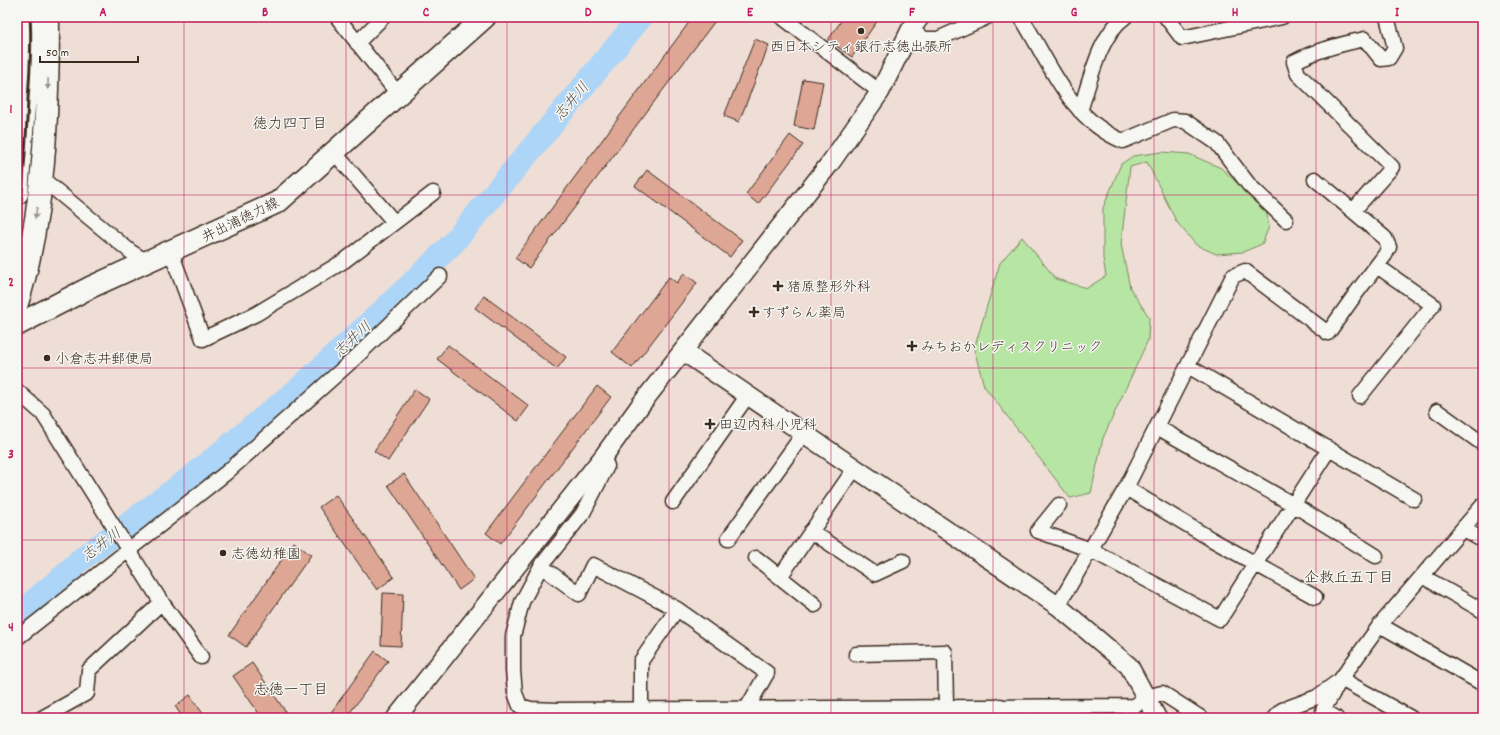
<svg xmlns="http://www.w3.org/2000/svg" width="1500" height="735" font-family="Dekko,'Klee One',sans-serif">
  <rect width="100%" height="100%" fill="#eeded6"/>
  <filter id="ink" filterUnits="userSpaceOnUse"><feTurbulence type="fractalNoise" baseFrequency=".025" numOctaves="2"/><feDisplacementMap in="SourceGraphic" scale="8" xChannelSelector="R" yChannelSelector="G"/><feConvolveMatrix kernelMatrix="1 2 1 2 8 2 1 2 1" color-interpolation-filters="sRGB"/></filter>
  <g filter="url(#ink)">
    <!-- green -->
    <path fill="#b7e5a3" stroke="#798860" d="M 1162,152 L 1189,154 L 1221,168 L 1266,210 L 1269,227 L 1262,244 L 1243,252 L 1216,254 L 1196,245 L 1176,221 L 1147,162 L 1130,167 L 1121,244 L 1130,288 L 1149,317 L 1148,340 L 1103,438 L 1091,493 L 1070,498 L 984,386 L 974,349 L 1000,263 L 1022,237 L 1056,279 L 1087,288 L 1106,276 L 1103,258 L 1103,208 L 1121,164 L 1133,156 Z
      M 1483,512 L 1483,537 L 1470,529 Z"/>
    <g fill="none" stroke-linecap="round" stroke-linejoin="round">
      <!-- river -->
      <path stroke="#add5f7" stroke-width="24" d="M 17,615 L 65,575 L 80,560 L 190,478 L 302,386 L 407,288 L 453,243 L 641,17"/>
    </g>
    <!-- building -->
    <path fill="#dda695" stroke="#3b2a1e" d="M 693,17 L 718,17 L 529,268 L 515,258 Z
      M 844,17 L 880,17 L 852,57 L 828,40 Z
      M 755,39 L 769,45 L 739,122 L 724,116 Z
      M 803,79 L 823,82 L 814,130 L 794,126 Z
      M 790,135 L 803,145 L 758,204 L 746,194 Z
      M 647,170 L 742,240 L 730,257 L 635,186 Z
      M 684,273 L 697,283 L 632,368 L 612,352 L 669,277 L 677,283 Z
      M 484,296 L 566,357 L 557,369 L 475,308 Z
      M 448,345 L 529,406 L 518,421 L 437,359 Z
      M 597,386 L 611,397 L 500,544 L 486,533 Z
      M 415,389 L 429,399 L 388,461 L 374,451 Z
      M 404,474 L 474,579 L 459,590 L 388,485 Z
      M 336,495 L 394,577 L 377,590 L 319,507 Z
      M 294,542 L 311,555 L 246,647 L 229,635 Z
      M 383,593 L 403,594 L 401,646 L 381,645 Z
      M 375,651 L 388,661 L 346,718 L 327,718 Z
      M 252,663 L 290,718 L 262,718 L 233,676 Z
      M 190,695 L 206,718 L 183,718 L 175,706 Z"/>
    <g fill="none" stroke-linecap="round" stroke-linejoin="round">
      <!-- minor casing -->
      <g stroke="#3b2a1e" stroke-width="17">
        <path id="minor" d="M 337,17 L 398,94
          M 782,17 L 880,92
          M 1021,17 C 1050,63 1069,119 1123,141 L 1173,120 L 1185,121 L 1217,143 L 1249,185 L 1286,220
          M 1166,17 L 1182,38 L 1282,17
          M 911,29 L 923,39 L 938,39 L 987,17
          M 357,43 L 383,17
          M 1080,111 C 1090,82 1099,35 1125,17
          M 334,152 L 394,222
          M 40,177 L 131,252 L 147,262
          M 1353,211 L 1392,167 L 1298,74 L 1294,62 C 1316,50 1341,44 1365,39 L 1381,59 L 1389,58 L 1395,48 L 1387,17
          M 171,252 L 203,339 L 256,314 L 344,261 L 433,193
          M 1188,366 L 1414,499
          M 17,391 L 43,414 L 158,597 L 201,657
          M 1360,396 L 1433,305 L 1377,266
          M 1437,411 L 1483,444
          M 1157,427 L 1294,505 L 1376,556
          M 603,457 L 607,466 L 583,513 L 541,566 L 522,602 L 513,636 L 513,671 L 515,693 L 520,706 L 531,709 L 557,710 L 1135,706 L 1146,697 L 1162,693 L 1201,718
          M 1126,488 L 1211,539 L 1315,597
          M 673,502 L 748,395
          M 1059,505 L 1038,531 L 1091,550 L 1220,619 L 1329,449
          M 1463,529 L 1483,540
          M 811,531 L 875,574 L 903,561
          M 728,539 L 804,433
          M 756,558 L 815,605
          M 541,566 L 579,594 L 593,565 L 677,609
          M 1422,576 L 1483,611
          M 780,577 L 855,468
          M 1058,606 L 1126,488 L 1233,276 L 1245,271 L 1328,333 L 1357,292 L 1385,255 L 1389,247 L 1385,238 L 1315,179
          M 1380,625 L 1483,684
          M 17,638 L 226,473 L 355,358 L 440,276
          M 856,654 L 945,652 L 946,707
          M 1341,679 L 1411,718
          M 641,709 L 641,661 L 677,609 L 767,673 L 747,708
          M 42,718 L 87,693 L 89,670 L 162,602
          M 1000,718 L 1000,706
          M 1274,718 L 1282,710 L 1317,697 L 1336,683
          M 1336,718 L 1323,710 L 1341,679 L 1380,625 L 1483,505"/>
      </g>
      <!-- tertiary casing -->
      <g stroke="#3b2a1e" stroke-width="21">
        <path id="tertiary" d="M 684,352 L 1058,606 L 1129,666 L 1157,718
          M 396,718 L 603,457 L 642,403 L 831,162 L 880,92 L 911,29 L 920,17"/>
      </g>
      <!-- secondary casing -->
      <g stroke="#3b2a1e" stroke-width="24">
        <path id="secondary" d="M 17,325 L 91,287 L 278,202 L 485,17"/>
      </g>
      <!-- primary casing -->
      <g stroke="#3b2a1e" stroke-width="25">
        <path id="primary" d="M 17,193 L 28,58 L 28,17
          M 17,303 C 45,213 48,111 48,17"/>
      </g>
      <!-- minor -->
      <use href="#minor" stroke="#f6f6f2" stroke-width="14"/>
      <!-- tertiary -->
      <use href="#tertiary" stroke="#f6f6f2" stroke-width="18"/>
      <!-- secondary -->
      <use href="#secondary" stroke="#f6f6f2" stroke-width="21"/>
      <!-- primary -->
      <use href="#primary" stroke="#f6f6f2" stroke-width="22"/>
      <!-- rail -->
      <path stroke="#3b2a1e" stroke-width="3" d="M 17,236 C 23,190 26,145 28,99 C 30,72 32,44 30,17"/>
    </g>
    <!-- one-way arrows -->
    <defs><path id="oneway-solid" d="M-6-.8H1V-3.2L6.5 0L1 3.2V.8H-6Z"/></defs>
    <g fill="#989088">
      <use href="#oneway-solid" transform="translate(48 84) rotate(91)"/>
      <use href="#oneway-solid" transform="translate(36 213) rotate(98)"/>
    </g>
  </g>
  <!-- grid -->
  <path fill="none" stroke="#c2185b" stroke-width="1" stroke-opacity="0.55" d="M 184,17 L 184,718M 346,17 L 346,718M 507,17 L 507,718M 669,17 L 669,718M 831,17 L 831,718M 993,17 L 993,718M 1154,17 L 1154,718M 1316,17 L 1316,718M 17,195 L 1483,195M 17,368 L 1483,368M 17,540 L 1483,540"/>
  <!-- markers -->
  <g fill="#3b2a1e" stroke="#f6f6f2" stroke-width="1.5">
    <circle cx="861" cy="31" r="4"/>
    <path d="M776 280h4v4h4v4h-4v4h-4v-4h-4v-4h4z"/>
    <path d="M752 306h4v4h4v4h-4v4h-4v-4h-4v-4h4z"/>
    <path d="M910 340h4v4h4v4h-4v4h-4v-4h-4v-4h4z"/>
    <circle cx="47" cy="358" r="4"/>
    <path d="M708 418h4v4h4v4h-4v4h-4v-4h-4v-4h4z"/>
    <circle cx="223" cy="553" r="4"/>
  </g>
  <g text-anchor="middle" stroke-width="3" stroke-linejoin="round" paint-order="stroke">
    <!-- poi labels -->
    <g font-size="14" fill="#3b2a1e" stroke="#f6f6f2" text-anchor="start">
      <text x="861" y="51" text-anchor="middle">西日本シティ銀行志徳出張所</text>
      <text x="787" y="291">猪原整形外科</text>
      <text x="762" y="317">すずらん薬局</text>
      <text x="921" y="351">みちおかレディスクリニック</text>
      <text x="55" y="363">小倉志井郵便局</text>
      <text x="719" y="429">田辺内科小児科</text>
      <text x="231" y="558">志徳幼稚園</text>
    </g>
    <!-- street labels -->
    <g font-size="14" fill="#3b2a1e" stroke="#f6f6f2">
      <text transform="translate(240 219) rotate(-26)" y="5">井出浦徳力線</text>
    </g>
    <!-- water labels -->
    <g font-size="15" font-style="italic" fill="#585554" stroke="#f6f6f2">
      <text transform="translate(571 101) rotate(-50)" y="5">志井川</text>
      <text transform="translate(352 339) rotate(-43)" y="5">志井川</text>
      <text transform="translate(101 544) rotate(-37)" y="5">志井川</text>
    </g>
    <!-- neighbourhood labels -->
    <g font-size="15" fill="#3b2a1e" stroke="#f6f6f2">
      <text x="290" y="128">徳力四丁目</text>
      <text x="1349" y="582">企救丘五丁目</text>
      <text x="291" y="694">志徳一丁目</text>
    </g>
  </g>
  <!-- margin -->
  <rect width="1500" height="735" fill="none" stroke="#f6f6f2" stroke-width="44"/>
  <!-- scale -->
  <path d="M40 56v6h98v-6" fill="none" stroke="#3b2a1e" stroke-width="2"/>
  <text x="46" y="56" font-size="12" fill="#3b2a1e" stroke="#f6f6f2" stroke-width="3" paint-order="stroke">50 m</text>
  <rect x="22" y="22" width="1456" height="691" fill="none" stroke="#c2185b" stroke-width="1.5"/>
  <g font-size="13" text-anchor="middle" font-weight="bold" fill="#c2185b">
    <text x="103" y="16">A</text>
    <text x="265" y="16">B</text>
    <text x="426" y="16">C</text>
    <text x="588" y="16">D</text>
    <text x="750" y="16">E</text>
    <text x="912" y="16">F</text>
    <text x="1074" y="16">G</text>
    <text x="1235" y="16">H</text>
    <text x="1397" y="16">I</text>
    <text x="11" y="113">1</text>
    <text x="11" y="286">2</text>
    <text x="11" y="458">3</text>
    <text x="11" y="631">4</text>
  </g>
</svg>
